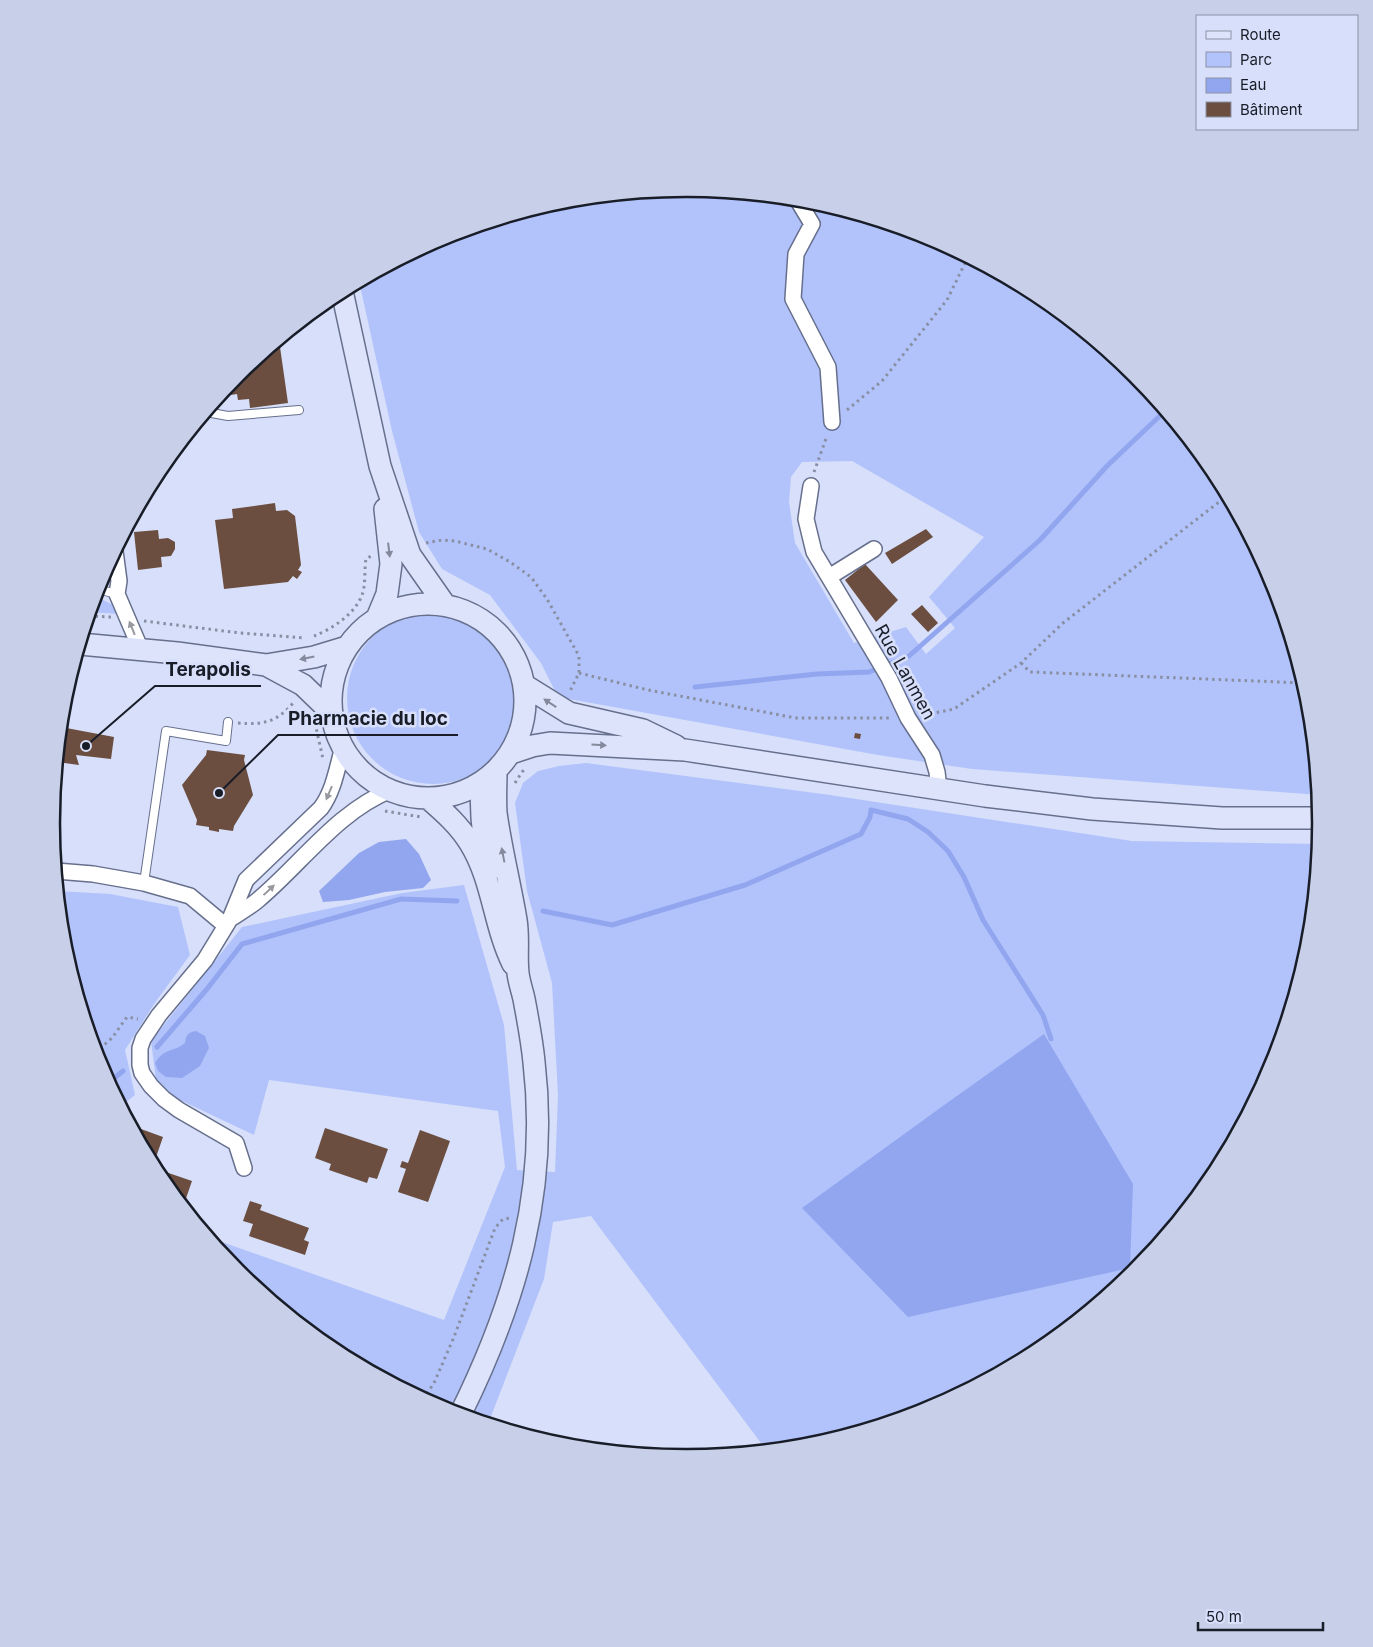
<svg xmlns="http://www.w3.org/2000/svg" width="1373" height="1647" font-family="Inter,sans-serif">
  <rect width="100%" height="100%" fill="#d7dffa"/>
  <!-- green -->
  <path fill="#b2c3fb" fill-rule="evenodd" d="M 687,188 L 811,201 L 930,237 L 1040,295 L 1136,375 L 1215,471 L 1274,581 L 1310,700 L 1319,795 L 972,769 L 878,755 L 558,697 L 541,663 L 490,595 L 442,569 L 419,532 L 392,431 L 359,281 L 444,237 L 563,200 ZM 852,461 L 984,537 L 929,597 L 955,628 L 926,654 L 906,627 L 854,643 L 795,543 L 789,502 L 791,477 L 802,462 Z
    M 95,596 L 113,605 L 119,614 L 90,612 Z
    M347 698a86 86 0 1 1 172 0a86 86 0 1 1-172 0Z
    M 586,763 L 830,795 L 1132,841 L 1320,844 L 1309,948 L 1273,1067 L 1215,1177 L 1135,1273 L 1039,1352 L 929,1410 L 810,1447 L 767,1451 L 591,1216 L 553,1222 L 544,1279 L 488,1424 L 443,1410 L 333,1352 L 237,1272 L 208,1237 L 444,1320 L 505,1167 L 498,1111 L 269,1080 L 254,1135 L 178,1099 L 156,1080 L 151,1041 L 242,927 L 402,893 L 464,885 L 504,1025 L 517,1170 L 555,1172 L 558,1095 L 552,983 L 527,891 L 515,803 L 523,783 L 538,771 L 559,766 Z
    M 58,891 L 110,894 L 178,907 L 190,955 L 154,1004 L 125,1050 L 135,1095 L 121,1106 L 100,1066 L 63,947 Z"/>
  <!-- water -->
  <path fill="#91a6ef" d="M 406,839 L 419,854 L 431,880 L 423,888 L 385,892 L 349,900 L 323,902 L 319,891 L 359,853 L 379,842 Z
    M 196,1031 L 205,1036 L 209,1048 L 200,1066 L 182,1078 L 166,1077 L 158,1071 L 155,1063 C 165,1047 173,1053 185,1043 C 186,1035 188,1032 196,1031 Z
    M 1044,1034 L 1133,1184 L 1130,1268 L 908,1317 L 802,1208 L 947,1103 Z"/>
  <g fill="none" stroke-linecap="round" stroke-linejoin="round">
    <!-- stream -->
    <path stroke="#91a6ef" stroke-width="5" d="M 695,687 L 817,674 L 869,672 L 909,656 L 1040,540 L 1107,466 L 1165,411
      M 543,911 L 612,925 L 745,885 L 861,834 L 870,817 L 871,810 L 908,819 L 928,832 L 948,851 L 964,877 L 983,920 L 1043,1015 L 1051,1039
      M 157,1047 L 207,989 L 242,944 L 401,899 L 457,901
      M 108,1083 L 123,1071"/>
  </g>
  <!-- building -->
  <path fill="#6b4e3f" d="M 279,340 L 288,403 L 250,408 L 249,399 L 238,400 L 237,394 L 219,397 L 238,374 Z
    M 275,503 L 276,511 L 287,510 L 295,516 L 301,565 L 298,570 L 302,572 L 297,579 L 293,576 L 288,582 L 224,589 L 215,520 L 233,518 L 232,509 Z
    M 926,529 L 933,537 L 892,564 L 885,553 Z
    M 158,530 L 159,539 L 168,538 L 175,542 L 175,549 L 171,556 L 161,557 L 162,567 L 138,570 L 134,532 Z
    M 865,564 L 898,600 L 876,622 L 845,580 Z
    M 922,605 L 938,623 L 928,632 L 911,614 Z
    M 61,727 L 114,737 L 111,759 L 76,755 L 79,765 L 57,762 Z
    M 855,733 L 861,734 L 860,739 L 854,738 Z
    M 207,750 L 245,755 L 244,760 L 253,795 L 234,826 L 233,831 L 219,829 L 219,832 L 209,830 L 209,827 L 196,825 L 197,820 L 182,785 L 206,755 Z
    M 325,1128 L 388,1149 L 377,1179 L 369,1177 L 367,1183 L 329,1170 L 331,1164 L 315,1158 Z
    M 141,1129 L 163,1137 L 153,1166 L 138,1139 Z
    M 420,1130 L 450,1141 L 428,1202 L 398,1192 L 406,1169 L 400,1167 L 402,1161 L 408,1163 Z
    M 154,1168 L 192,1181 L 183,1207 L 158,1176 Z
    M 250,1201 L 262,1205 L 260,1210 L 309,1228 L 304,1240 L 309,1242 L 305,1255 L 249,1236 L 253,1224 L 243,1221 Z"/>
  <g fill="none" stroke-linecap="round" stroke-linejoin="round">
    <!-- lane casing -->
    <g stroke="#666f8c" stroke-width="10">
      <path id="lane" d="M 206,412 L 228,416 L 299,410
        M 97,589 L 117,594
        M 144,883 L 166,731 L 226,741 L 228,722"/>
    </g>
    <!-- street casing -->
    <g stroke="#666f8c" stroke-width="18">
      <path id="street" d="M 797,199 L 812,224 L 796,254 L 793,299 L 828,367 L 832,422
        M 811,486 L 806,519 L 814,552 L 889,678 L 908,718 L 932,755 L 937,772 L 939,789
        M 115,551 L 119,581 L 117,594 L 141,650
        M 829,577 L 874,549
        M 56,871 L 93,874 L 144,883 L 190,896 L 226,926
        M 230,919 C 239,913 250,907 258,900 C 301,864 338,811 391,790
        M 244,1168 L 236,1143 L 179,1110 L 164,1099 L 151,1086 L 142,1073 L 140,1065 L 140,1048 L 143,1039 L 159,1015 L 205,960 L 230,919 L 246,880 L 321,808 C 334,790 337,768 343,747"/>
    </g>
    <!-- secondary casing -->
    <g stroke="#666f8c" stroke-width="24">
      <path id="secondary" d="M 342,291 L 380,466 L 410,555 L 445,605
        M331 701a97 97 0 1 1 194 0a97 97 0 1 1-194 0Z
        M 377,618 L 387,594 L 391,564 L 385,509
        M 80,644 L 177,653 L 266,665 L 314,657 L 347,647
        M 266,665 L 303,685 L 332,713
        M 524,685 L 569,713 L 643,730 L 676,746
        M 511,753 L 532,746 L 550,743 L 685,750 L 985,796 L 1092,809 L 1222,818 L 1321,818
        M 482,782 C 480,811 483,841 491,869
        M 428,798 C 444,812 459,825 470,843 C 493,880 494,926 513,964
        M 460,1415 C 516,1302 549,1190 534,1062 C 532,1041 528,1020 524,999 C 522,990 519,982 518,973 C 516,956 519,938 516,920 C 510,884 501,849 496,813 C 495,799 496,785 496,771"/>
    </g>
    <!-- path -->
    <path stroke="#898fa3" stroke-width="3" stroke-dasharray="2.5 4" stroke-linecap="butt" d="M 847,410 L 882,381 L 947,300 L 968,257
      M 814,472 L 827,436
      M 426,543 L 442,540 L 455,541 L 487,549 L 510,562 L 531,577 L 547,599 L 579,656 L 579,673 L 569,693
      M 89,616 L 111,617
      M 144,621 L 240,633 L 304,638
      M 314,636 C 332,629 355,614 362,595 C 366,585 364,570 366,559 L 371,556
      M 1021,663 L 1030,672 L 1305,683
      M 579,673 L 648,690 L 796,718 L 891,718
      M 924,715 L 954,709 L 1021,663 L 1063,623 L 1228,495
      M 238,723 C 264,725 277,722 294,702
      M 315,723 L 323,759
      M 515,783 L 522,772 L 526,768
      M 385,811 L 421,817
      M 95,1053 L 112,1038 L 127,1017 L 138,1019
      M 423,1399 L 434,1383 L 454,1337 L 495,1228 L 503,1219 L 511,1218"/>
    <!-- lane -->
    <use href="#lane" stroke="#fff" stroke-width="8"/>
    <!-- street -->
    <use href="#street" stroke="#fff" stroke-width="15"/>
    <!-- secondary -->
    <use href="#secondary" stroke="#dce3fb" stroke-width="21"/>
  </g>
  <!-- one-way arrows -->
  <defs><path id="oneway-solid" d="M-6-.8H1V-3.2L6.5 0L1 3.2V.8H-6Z" transform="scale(1.25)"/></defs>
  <g fill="#848a9c">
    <use href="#oneway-solid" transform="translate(389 550) rotate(83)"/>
    <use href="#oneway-solid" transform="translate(307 658) rotate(169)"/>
    <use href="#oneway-solid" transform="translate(550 703) rotate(-147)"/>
    <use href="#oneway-solid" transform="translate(599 745) rotate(3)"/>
    <use href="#oneway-solid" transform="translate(503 855) rotate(-101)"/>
  </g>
  <g fill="#98999e">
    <use href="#oneway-solid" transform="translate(132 628) rotate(-112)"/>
    <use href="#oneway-solid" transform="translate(329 793) rotate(113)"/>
    <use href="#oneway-solid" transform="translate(269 890) rotate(-43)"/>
  </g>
  <g text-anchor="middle" stroke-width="5" stroke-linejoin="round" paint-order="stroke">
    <!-- street labels -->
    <g font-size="18" fill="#191d28" stroke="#d7dffa">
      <text transform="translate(905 672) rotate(61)" y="6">Rue Lanmen</text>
    </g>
  </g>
  <!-- crop -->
  <path d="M0 0H1373V1647H0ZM60 823a626 626 0 1 1 1252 0a626 626 0 1 1-1252 0Z" fill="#c8cfe9" fill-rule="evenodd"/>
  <path fill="none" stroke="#191d28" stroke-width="2.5" d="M60 823a626 626 0 1 1 1252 0a626 626 0 1 1-1252 0Z"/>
  <!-- callouts -->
  <path fill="none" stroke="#191d28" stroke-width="2" d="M86 746L155 686H261M219 793L278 735H458"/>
  <g fill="#191d28" stroke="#d7dffa" stroke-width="2">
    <circle cx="86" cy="746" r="5"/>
    <circle cx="219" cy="793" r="5"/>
  </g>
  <g font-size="19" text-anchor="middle" font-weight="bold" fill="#191d28" stroke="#d7dffa" stroke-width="5" stroke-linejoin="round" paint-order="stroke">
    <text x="208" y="676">Terapolis</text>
    <text x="368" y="725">Pharmacie du loc</text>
  </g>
  <!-- legend -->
  <rect x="1196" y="15" width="162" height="115" fill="#d7dffa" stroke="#8b91a6"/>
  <rect x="1206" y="31" width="25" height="8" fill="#dce3fb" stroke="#8b91a6"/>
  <text x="1240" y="40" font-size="15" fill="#191d28">Route</text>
  <rect x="1206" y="52" width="25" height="15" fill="#b2c3fb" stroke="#8b91a6"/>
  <text x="1240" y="65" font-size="15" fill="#191d28">Parc</text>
  <rect x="1206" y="78" width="25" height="15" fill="#91a6ef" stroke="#8b91a6"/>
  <text x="1240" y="90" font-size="15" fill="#191d28">Eau</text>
  <rect x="1206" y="102" width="25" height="15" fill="#6b4e3f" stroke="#8b91a6"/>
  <text x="1240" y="115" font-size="15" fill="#191d28">Bâtiment</text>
  <!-- scale -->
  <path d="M1198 1622v8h125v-8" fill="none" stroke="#191d28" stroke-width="2.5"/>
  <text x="1206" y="1622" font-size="15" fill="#191d28" stroke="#d7dffa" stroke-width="4" paint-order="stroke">50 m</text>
</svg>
